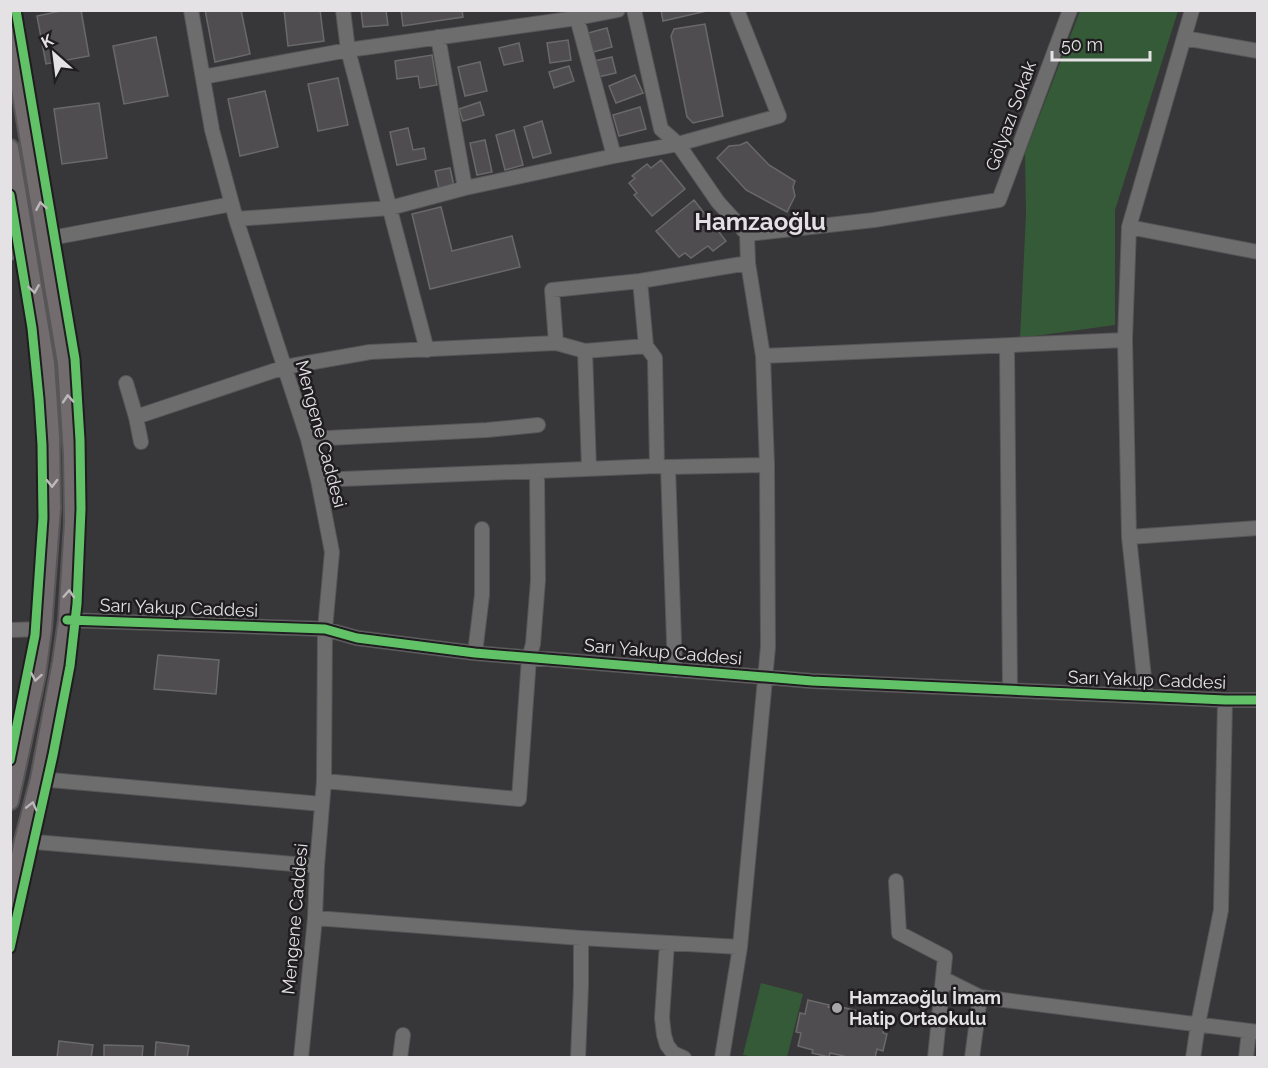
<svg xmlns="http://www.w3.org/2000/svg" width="1268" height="1068" font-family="Raleway,sans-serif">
  <rect width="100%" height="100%" fill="#373638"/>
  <!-- green -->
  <path fill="#355a37" d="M 1080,11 L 1178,11 L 1115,210 L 1115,325 L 1020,338 L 1026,214 L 1025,153 Z
    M 761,983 L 803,994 L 787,1057 L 754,1057 L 743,1055 Z"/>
  <!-- building -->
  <path fill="#4f4d4f" stroke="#6a696a" stroke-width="1.5" d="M 65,10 L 81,10 L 89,56 L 46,64 L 37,16 Z
    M 205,10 L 241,10 L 250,54 L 215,62 Z
    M 284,10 L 320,10 L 324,41 L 288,46 Z
    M 361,10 L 386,10 L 388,25 L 363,27 Z
    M 401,10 L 462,10 L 463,17 L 403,26 Z
    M 661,10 L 707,10 L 707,11 L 663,21 Z
    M 705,24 L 723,116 L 693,123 L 687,117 L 671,36 L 674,29 Z
    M 607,28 L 612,47 L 593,52 L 588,33 Z
    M 156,37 L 168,96 L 124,104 L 113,46 Z
    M 568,40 L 571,60 L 550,63 L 547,43 Z
    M 519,43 L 523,61 L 504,65 L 499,48 Z
    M 432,55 L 437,85 L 420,88 L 418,76 L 397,79 L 395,61 Z
    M 612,57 L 616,73 L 598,77 L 594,61 Z
    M 480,62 L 487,91 L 465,96 L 458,67 Z
    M 569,66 L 574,81 L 554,88 L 549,72 Z
    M 635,75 L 643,93 L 616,103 L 609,86 Z
    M 338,78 L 348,125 L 318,131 L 308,84 Z
    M 265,91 L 278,147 L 240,156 L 228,99 Z
    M 480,102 L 484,115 L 463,121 L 459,109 Z
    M 99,103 L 107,158 L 62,164 L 54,109 Z
    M 640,107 L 646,129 L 619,136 L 613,115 Z
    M 542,121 L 551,153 L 533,158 L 524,127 Z
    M 408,128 L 413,150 L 424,148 L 426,159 L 397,165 L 390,132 Z
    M 514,130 L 523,165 L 505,170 L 496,135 Z
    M 485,140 L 492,172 L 477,175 L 470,143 Z
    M 747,142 L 769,165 L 795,181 L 793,187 L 795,196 L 787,212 L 746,190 L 717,158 L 729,146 L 740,145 Z
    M 661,160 L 685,189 L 652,216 L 634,195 L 637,193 L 629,183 L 635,178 L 632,176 L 647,164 L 651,168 Z
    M 450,168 L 454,186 L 439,189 L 435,171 Z
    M 694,200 L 726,241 L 713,251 L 708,246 L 691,258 L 685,253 L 679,257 L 656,231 Z
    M 441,207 L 452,251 L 512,236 L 520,267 L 430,289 L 412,214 Z
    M 158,655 L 219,660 L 216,694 L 154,689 Z
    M 808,1000 L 829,1005 L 828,1007 L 836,1009 L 837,1006 L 858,1011 L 857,1014 L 866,1016 L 866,1014 L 886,1019 L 883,1033 L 887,1034 L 883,1051 L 877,1049 L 875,1058 L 844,1058 L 844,1056 L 830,1053 L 829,1057 L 812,1053 L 813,1050 L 798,1046 L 801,1033 L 796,1032 L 800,1013 L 805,1014 Z
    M 59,1041 L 93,1045 L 91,1058 L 57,1058 Z
    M 156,1042 L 189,1046 L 187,1058 L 155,1058 Z
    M 104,1045 L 143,1046 L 142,1058 L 104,1058 Z"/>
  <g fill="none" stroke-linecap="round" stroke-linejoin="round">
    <!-- minor casing -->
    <g stroke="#575557" stroke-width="16">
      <path id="minor" d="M 191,10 L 212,130 L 236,219 L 308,439 L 318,480 L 332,552 L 325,629 L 324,781 L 317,866 L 315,918 L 301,1058
        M 343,10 L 348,50 L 427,350
        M 634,10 L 661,129 L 678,144 L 718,202 L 747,234 L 874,220 L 999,200 L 1070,10
        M 577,18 L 614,156
        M 438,37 L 465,188
        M 1184,38 L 1258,51
        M 203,77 L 348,50 L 577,18 L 618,10
        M 236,219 L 390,208 L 465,188 L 614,156 L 678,144 L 779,116 L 737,10
        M 1129,227 L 1258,252
        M 46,239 L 232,204
        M 10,253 L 27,246
        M 640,281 L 646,346 L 655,358 L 657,466
        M 556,343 L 552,290 L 640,281 L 748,263
        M 1007,346 L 1010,690
        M 763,356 L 1125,340
        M 126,383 L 136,417
        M 308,439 L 487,430 L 538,425
        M 141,442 L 136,417 L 285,367 L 370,352 L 556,343 L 585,351
        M 668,467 L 675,670
        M 589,469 L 585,351 L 646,346
        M 318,480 L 657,466 L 668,467 L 767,465
        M 1129,537 L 1258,528
        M 67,620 L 325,629 L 357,638 L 475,653 L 812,681 L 1225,700 L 1258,700
        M 10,630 L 43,629
        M 475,653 L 482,595 L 482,529
        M 1146,696 L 1129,537 L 1125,340 L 1129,227 L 1192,10
        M 39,779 L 322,804
        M 324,781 L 519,799 L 529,658 L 533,644 L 538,580 L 537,472
        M 23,841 L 317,866
        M 896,881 L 899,933 L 945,957 L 935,1058
        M 315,918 L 581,938 L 740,947
        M 667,943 L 662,1018 L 664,1035 L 667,1045 L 673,1053 L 684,1058
        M 944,979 L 980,997 L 1258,1032
        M 400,1058 L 403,1035
        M 578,1058 L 581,986 L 581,938
        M 722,1058 L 740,947 L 768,647 L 767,465 L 763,356 L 748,263 L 747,234
        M 972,1058 L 980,997
        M 1193,1058 L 1198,1024 L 1221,910 L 1225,700
        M 1246,1058 L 1249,1031"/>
    </g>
    <!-- major casing -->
    <g stroke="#575557" stroke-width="20">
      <path id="major" d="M 10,29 L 66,363 L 72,455 L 73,523 L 67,620 L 61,662 L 39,779 L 23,841 L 10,904
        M 10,148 L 46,363 L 51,436 L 52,508 L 43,629 L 37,675 L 10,801"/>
    </g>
    <!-- minor -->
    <use href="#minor" stroke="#6e6d6e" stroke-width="14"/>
    <!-- major -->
    <use href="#major" stroke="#726c6e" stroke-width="16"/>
    <!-- cycleway casing -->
    <g stroke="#1f1d1f" stroke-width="13">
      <path id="cycleway" d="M 10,195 L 32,328 L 39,399 L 42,445 L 43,518 L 35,635 L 10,760
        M 67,620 L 325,629 L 357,638 L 475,653 L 812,681 L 1225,700 L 1258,700
        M 10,948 L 53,755 L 70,666 L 77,604 L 81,509 L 80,440 L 75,359 L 16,10"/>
    </g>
    <!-- cycleway -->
    <use href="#cycleway" stroke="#61c268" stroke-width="9"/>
  </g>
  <!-- one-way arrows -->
  <defs><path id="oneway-chevron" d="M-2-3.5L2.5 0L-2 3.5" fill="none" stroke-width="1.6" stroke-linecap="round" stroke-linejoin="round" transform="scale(1.5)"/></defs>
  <g stroke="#bdb9bb">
    <use href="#oneway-chevron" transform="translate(41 206) rotate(-100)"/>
    <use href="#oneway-chevron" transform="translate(34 289) rotate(81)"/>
    <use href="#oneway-chevron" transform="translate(68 399) rotate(-94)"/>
    <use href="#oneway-chevron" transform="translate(52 483) rotate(89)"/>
    <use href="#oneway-chevron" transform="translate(69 594) rotate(-87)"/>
    <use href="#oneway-chevron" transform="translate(36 677) rotate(100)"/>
    <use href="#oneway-chevron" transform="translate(32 806) rotate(-76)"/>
  </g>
  <!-- markers -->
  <circle fill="#a8a6a8" stroke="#1f1d1f" stroke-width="2" cx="837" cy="1008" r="6"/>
  <g text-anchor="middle" stroke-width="5" stroke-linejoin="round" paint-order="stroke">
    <!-- street labels -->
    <g font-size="18" fill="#e5e2e5" stroke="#1f1d1f">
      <text transform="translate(1011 116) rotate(-70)" y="6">Gölyazı Sokak</text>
      <text transform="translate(321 434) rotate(75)" y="6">Mengene Caddesi</text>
      <text transform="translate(179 608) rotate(2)" y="6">Sarı Yakup Caddesi</text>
      <text transform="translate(663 652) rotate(5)" y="6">Sarı Yakup Caddesi</text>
      <text transform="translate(1147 680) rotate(2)" y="6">Sarı Yakup Caddesi</text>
      <text transform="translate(295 919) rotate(-85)" y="6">Mengene Caddesi</text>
    </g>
    <!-- poi labels -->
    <g font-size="18" font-weight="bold" fill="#e5e2e5" stroke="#1f1d1f" text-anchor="start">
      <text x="849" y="1004">Hamzaoğlu İmam<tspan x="849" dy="21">Hatip Ortaokulu</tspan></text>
    </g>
    <!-- district labels -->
    <g font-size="24" font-weight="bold" fill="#e4dfe4" stroke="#1f1d1f">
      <text x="760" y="230">Hamzaoğlu</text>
    </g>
  </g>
  <!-- border -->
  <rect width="1268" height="1068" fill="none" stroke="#e5e2e5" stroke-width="24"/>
  <!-- north arrow -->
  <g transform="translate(54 54) rotate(332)" stroke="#1f1d1f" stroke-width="4.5" paint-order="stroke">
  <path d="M0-4.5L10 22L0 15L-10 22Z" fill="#e5e2e5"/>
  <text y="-9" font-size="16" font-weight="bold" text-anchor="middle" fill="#e5e2e5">K</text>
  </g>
  <!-- scale -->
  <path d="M1052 51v9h98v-9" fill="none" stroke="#e5e2e5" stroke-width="3"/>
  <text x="1061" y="51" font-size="18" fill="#e5e2e5" stroke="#1f1d1f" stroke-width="4.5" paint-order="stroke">50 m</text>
</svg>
